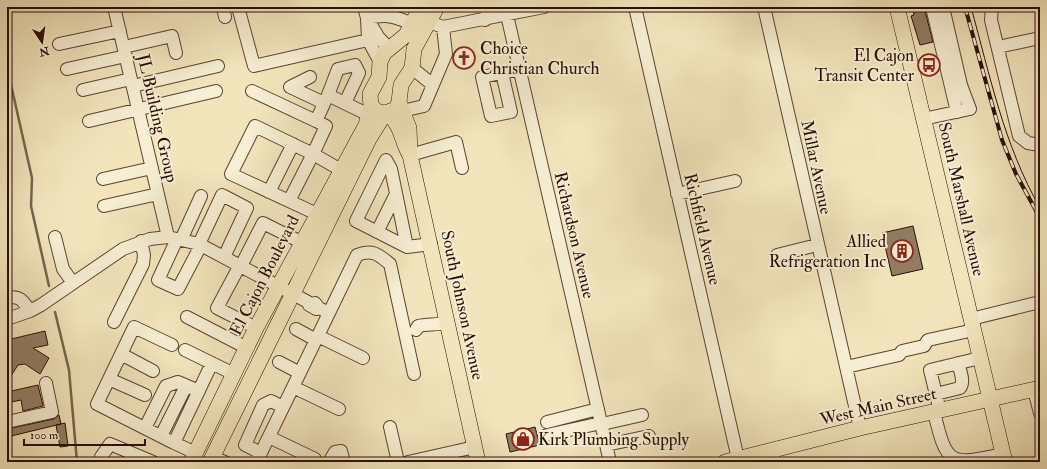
<svg xmlns="http://www.w3.org/2000/svg" width="1047" height="469" font-family="'IM FELL Double Pica',serif">
  <rect width="100%" height="100%" fill="#f2e5bc"/>
  <filter id="stains"><feTurbulence type="fractalNoise" baseFrequency=".005" numOctaves="4"/><feColorMatrix values="0 0 0 0 .2 0 0 0 0 .09 0 0 0 0 .02 0 0 0 .5 -.17"/></filter>
  <radialGradient id="worn" r=".72"><stop offset=".6" stop-color="#630" stop-opacity="0"/><stop offset="1" stop-color="#630" stop-opacity=".3"/></radialGradient>
  <g fill="none" stroke-linecap="round" stroke-linejoin="round">
    <!-- stream -->
    <path stroke="#79634c" stroke-width="2.5" d="M 7,67 L 32,178 L 31,206 L 49,286
      M 55,312 L 69,370 L 77,462"/>
  </g>
  <!-- building -->
  <path fill="#927d63" stroke="#290d03" d="M 912,7 L 924,7 L 933,42 L 920,45 L 911,16 L 914,15 Z
    M 913,226 L 923,269 L 892,276 L 882,233 Z
    M 45,331 L 48,345 L 33,348 L 49,358 L 40,374 L 25,364 L 18,365 L 7,382 L 7,340 Z
    M 38,385 L 43,406 L 23,411 L 21,400 L 7,403 L 7,392 Z
    M 59,415 L 61,424 L 7,437 L 7,429 L 54,419 Z
    M 65,423 L 68,446 L 60,447 L 56,425 Z
    M 535,427 L 540,445 L 510,452 L 506,434 Z"/>
  <g fill="none" stroke-linecap="round" stroke-linejoin="round">
    <!-- minor casing -->
    <g stroke="#5b4331" stroke-width="14">
      <path id="minor" d="M 114,7 L 168,237
        M 223,7 L 225,17
        M 238,7 L 254,66 L 368,40
        M 364,7 L 367,18 C 388,14 393,16 413,24
        M 635,7 L 738,459
        M 764,7 L 860,428
        M 932,7 L 957,112
        M 992,7 L 991,20 L 1019,136 L 1028,143 L 1040,145
        M 507,15 L 610,462
        M 485,20 L 488,7
        M 429,22 L 443,27 L 544,7
        M 59,44 L 120,31
        M 124,47 L 172,36 L 176,53
        M 998,47 L 1040,38
        M 380,62 L 368,40 L 367,18 L 379,38 L 389,48
        M 412,68 L 433,85
        M 67,69 L 126,56
        M 502,73 L 511,112 L 491,116 L 482,77 L 520,69
        M 310,77 L 290,87 L 324,103
        M 133,86 L 218,66
        M 83,90 L 131,79
        M 252,91 L 316,121
        M 328,95 L 316,121 L 326,126 L 313,154 L 341,170
        M 345,103 L 359,73 L 355,65 L 338,69 L 328,95 L 369,115
        M 402,111 L 424,106 L 446,54 L 443,27
        M 923,119 L 970,109 L 961,85 L 943,7
        M 89,121 L 216,91
        M 410,155 L 456,142 L 462,168
        M 103,179 L 152,168
        M 269,192 L 293,144
        M 677,194 L 735,181
        M 289,201 L 313,154 L 255,126 L 231,174 L 317,214
        M 104,206 L 158,194
        M 377,232 L 396,194
        M 55,237 L 63,269 L 73,283
        M 177,239 L 158,280 L 178,289 L 201,245
        M 181,240 L 201,196
        M 199,244 L 222,195 L 247,208 L 224,257
        M 407,247 L 391,169 L 386,160 L 356,221 L 407,247 L 431,244
        M 777,255 L 817,245
        M 240,265 L 217,308 L 256,328
        M 241,266 L 263,223 L 301,242
        M 7,298 C 20,295 23,301 30,311
        M 315,303 L 319,308 L 329,313 L 357,255 C 372,249 378,254 390,264 L 414,374
        M 187,317 L 247,348
        M 7,319 L 30,311 L 41,305 L 123,249 L 150,239 L 168,237 L 199,244 L 308,302 L 309,305 L 316,309 L 319,308
        M 971,319 L 1040,302
        M 114,322 L 143,264 L 144,255 L 141,241
        M 296,329 L 316,340
        M 416,330 L 418,326 C 427,324 436,325 446,323
        M 318,336 L 363,358
        M 172,345 L 134,327 L 97,404 L 174,443 L 212,363
        M 185,350 L 234,374
        M 121,354 L 153,371
        M 279,362 L 300,373
        M 846,367 L 899,355 L 902,351 L 924,346 L 928,340 L 974,330
        M 109,379 L 145,395
        M 293,387 L 339,409
        M 1034,390 L 1040,413
        M 936,394 L 960,388 C 965,381 960,371 958,363
        M 940,411 L 930,370 L 980,358
        M 934,412 C 947,467 950,465 1003,454
        M 7,422 L 52,412 L 46,383
        M 547,422 L 598,409
        M 602,424 L 642,415
        M 390,427 L 398,462
        M 145,428 L 166,386 L 178,382 L 199,391
        M 547,435 L 601,423
        M 161,436 L 186,386
        M 269,437 L 315,459
        M 174,443 L 196,453
        M 606,445 L 649,436
        M 772,451 L 775,462
        M 261,453 L 245,445 L 263,405 L 271,401 L 283,407
        M 212,457 L 225,462
        M 257,461 L 329,313
        M 102,462 L 101,457 L 110,444 L 153,462
        M 329,462 L 335,452 L 341,451 L 344,462
        M 408,462 L 475,447"/>
    </g>
    <!-- major casing -->
    <g stroke="#290d03" stroke-width="16">
      <path id="major" d="M 421,7 L 406,35 L 384,53 L 380,62 L 379,77 L 370,94 L 371,106 L 378,112 L 385,113 L 396,109 L 399,102 L 401,85 L 412,68 L 414,49 L 437,7
        M 897,7 L 1005,462
        M 387,113 C 403,126 400,139 410,155 L 409,128 L 399,102
        M 410,155 L 478,462
        M 191,462 L 256,328 L 366,125 L 371,106
        M 210,462 L 369,139 L 385,113
        M 725,462 L 860,428 L 1040,388"/>
    </g>
    <!-- minor -->
    <use href="#minor" stroke="#f7eed3" stroke-width="12"/>
    <!-- major -->
    <use href="#major" stroke="#f2e5bc" stroke-width="15"/>
    <!-- tram -->
    <path stroke="#290d03" stroke-width="1" d="M 971,7 C 990,76 1004,145 1040,208"/>
    <!-- rail casing -->
    <g stroke="#290d03" stroke-width="4">
      <path id="rail" d="M 965,7 L 1002,140 L 1016,174 L 1040,218"/>
    </g>
    <!-- rail -->
    <use href="#rail" stroke="#f7eed3" stroke-width="2.5" stroke-dasharray="8" stroke-linecap="butt"/>
  </g>
  <!-- icons -->
  <defs>
    <g id="church-ring" transform="scale(1.15)"><circle r="9.5" fill="#f7eed3" stroke="#8f2418" stroke-width="1.5"/><path d="M-1.2-6h2.4v3.5h3.3v2.4h-3.3V6h-2.4V-.1h-3.3v-2.4h3.3Z" fill="#8f2418"/></g>
    <g id="bus-ring" transform="scale(1.15)"><circle r="9.5" fill="#f7eed3" stroke="#8f2418" stroke-width="1.5"/><path d="M-5-6H5V4H4V6H2V4H-2V6H-4V4H-5ZM-3.5-4V0h7V-4ZM-3.5 1.2v1.5H-2V1.2ZM2 1.2v1.5H3.5V1.2Z" fill="#8f2418"/></g>
    <g id="building-ring" transform="scale(1.15)"><circle r="9.5" fill="#f7eed3" stroke="#8f2418" stroke-width="1.5"/><path d="M-4-6H4V6H1V3H-1V6H-4ZM-2.5-4.3h1.7v1.8h-1.7ZM.8-4.3h1.7v1.8H.8ZM-2.5-1h1.7V.8h-1.7ZM.8-1h1.7V.8H.8Z" fill="#8f2418"/></g>
    <g id="shop-ring" transform="scale(1.15)"><circle r="9.5" fill="#f7eed3" stroke="#8f2418" stroke-width="1.5"/><path d="M-5-2.5h2.3a2.7 3.5 0 0 1 5.4 0H5L5.5 6h-11ZM-1.5-2.5h3a1.5 2.3 0 0 0-3 0Z" fill="#8f2418"/></g>
  </defs>
  <g fill-rule="evenodd">
    <use href="#church-ring" x="464" y="58"/>
    <use href="#bus-ring" x="929" y="65"/>
    <use href="#building-ring" x="902" y="251"/>
    <use href="#shop-ring" x="523" y="439"/>
  </g>
  <g text-anchor="middle" stroke-width="4" stroke-linejoin="round" paint-order="stroke">
    <!-- poi labels -->
    <g font-size="17" fill="#290d03" stroke="#f7eed3" text-anchor="start">
      <text x="480" y="54">Choice<tspan x="480" dy="20">Christian Church</tspan></text>
      <text x="914" y="61" text-anchor="end">El Cajon<tspan x="914" dy="20">Transit Center</tspan></text>
      <text x="886" y="247" text-anchor="end">Allied<tspan x="886" dy="20">Refrigeration Inc</tspan></text>
      <text x="538" y="445">Kirk Plumbing Supply</text>
    </g>
    <!-- street labels -->
    <g font-size="17" fill="#290d03" stroke="#f7eed3">
      <text transform="translate(158 118) rotate(77)" y="6">JL Building Group</text>
      <text transform="translate(817 167) rotate(78)" y="6">Millar Avenue</text>
      <text transform="translate(962 199) rotate(77)" y="6">South Marshall Avenue</text>
      <text transform="translate(703 229) rotate(77)" y="6">Richfield Avenue</text>
      <text transform="translate(575 235) rotate(77)" y="6">Richardson Avenue</text>
      <text transform="translate(264 275) rotate(-63)" y="6">El Cajon Boulevard</text>
      <text transform="translate(463 305) rotate(78)" y="6">South Johnson Avenue</text>
      <text transform="translate(878 406) rotate(-13)" y="6">West Main Street</text>
    </g>
  </g>
  <!-- margin -->
  <rect width="1047" height="469" fill="none" stroke="#f2e5bc" stroke-width="24"/>
  <rect x="8" y="8" width="1031" height="453" fill="none" stroke="#290d03" stroke-width="2"/>
  <rect x="12" y="12" width="1023" height="445" fill="none" stroke="#290d03"/>
  <!-- north arrow -->
  <g transform="translate(42 42) rotate(167)" stroke="#f7eed3" stroke-width="3" paint-order="stroke">
  <path d="M0-3L7 15L0 10L-7 15Z" fill="#290d03"/>
  <text y="-6" font-size="11" font-weight="bold" text-anchor="middle" fill="#290d03">N</text>
  </g>
  <!-- scale -->
  <path d="M24 439v6h121v-6" fill="none" stroke="#290d03" stroke-width="2"/>
  <text x="30" y="439" font-size="12" fill="#290d03" stroke="#f7eed3" stroke-width="3" paint-order="stroke">100 m</text>
  <rect width="100%" height="100%" filter="url(#stains)"/>
  <rect width="100%" height="100%" fill="url(#worn)"/>
</svg>
